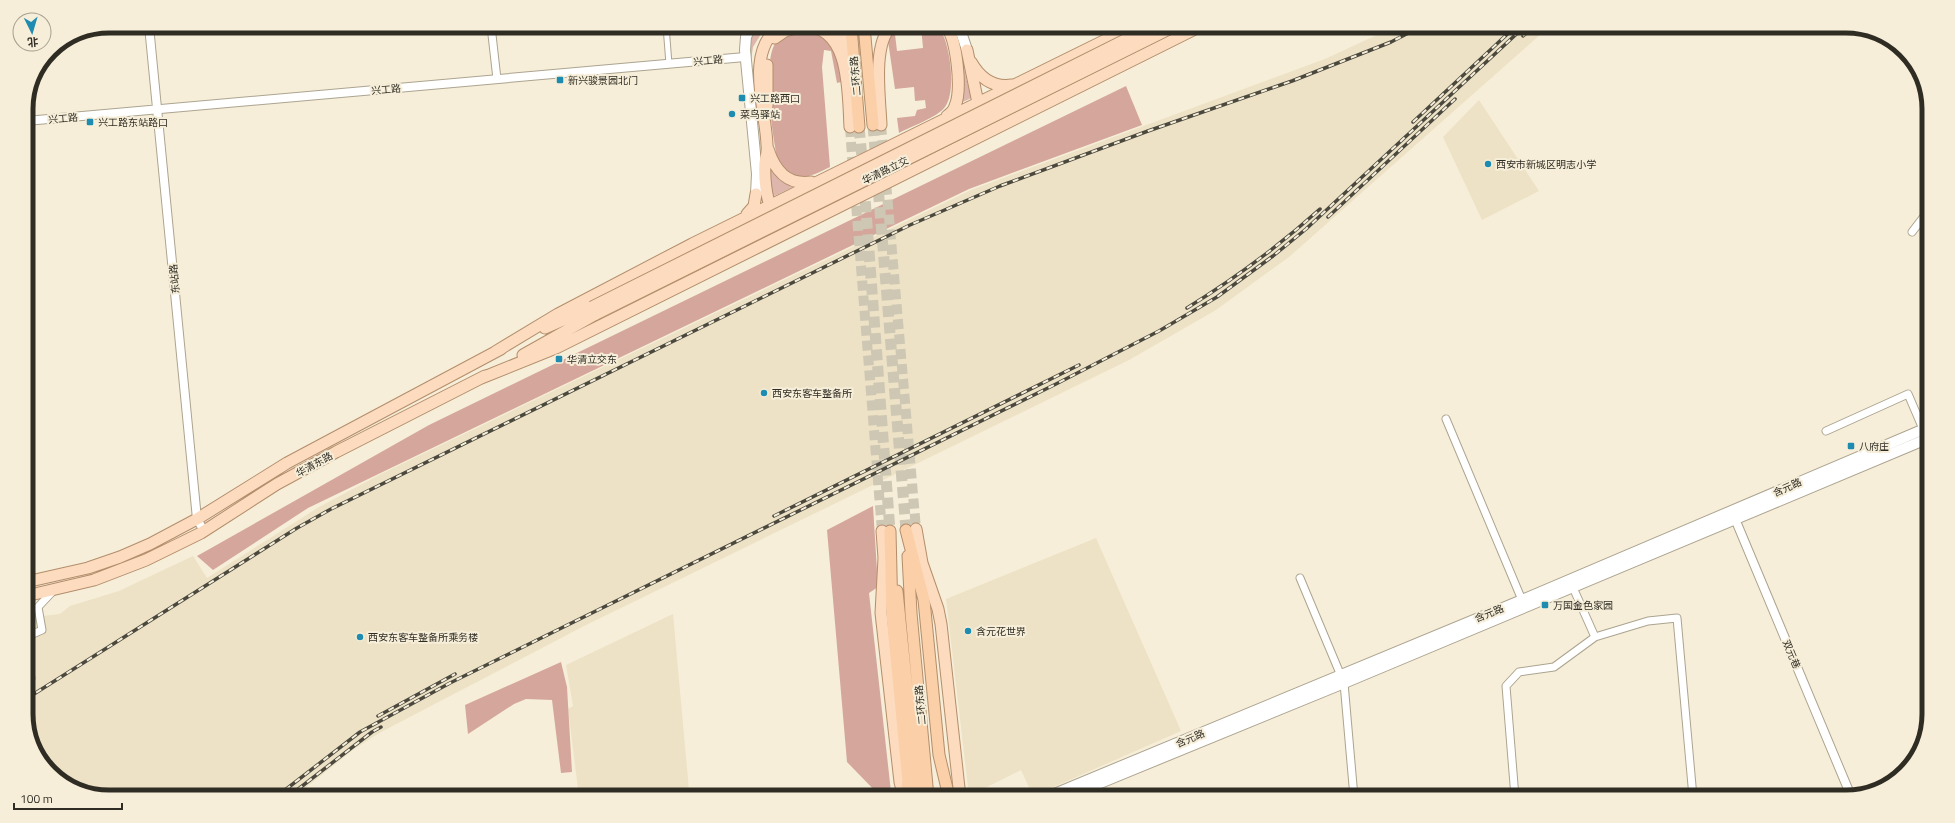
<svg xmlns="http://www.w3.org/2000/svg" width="1955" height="823" font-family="'Titillium Web','Noto Sans SC',sans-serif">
  <rect width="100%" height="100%" fill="#f6eed8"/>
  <!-- built -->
  <path fill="#ede2c5" d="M 1396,26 L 1550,26 L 1289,257 L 1216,310 L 1129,360 L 584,626 L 381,732 L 354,749 L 294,797 L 109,797 L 77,791 L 43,764 L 26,720 L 26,618 L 60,614 L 70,606 L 119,591 L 193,556 L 207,578 L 319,507 L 381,474 L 971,190 L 1325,59 Z
    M 1479,100 L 1539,191 L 1482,220 L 1443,137 Z
    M 1096,538 L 1181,731 L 1033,796 L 1021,770 L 969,796 L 946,599 Z
    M 673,614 L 689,790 L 685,790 L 685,797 L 579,797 L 568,709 L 573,706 L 566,665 Z"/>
  <!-- green -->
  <path fill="#deb6ac" d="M 756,26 L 766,26 L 753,47 L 750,66 L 750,41 Z
    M 959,47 L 971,98 L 961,103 Z
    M 769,167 L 781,179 L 793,187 L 772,197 Z"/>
  <!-- forest -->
  <path fill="#d5a79c" d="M 894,26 L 897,51 L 923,48 L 921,26 L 938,26 C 950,40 957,91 945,107 C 938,117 910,127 899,133 L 897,118 L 915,116 L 917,110 L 926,108 L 925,100 L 915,101 L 914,87 L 895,89 L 887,34 Z
    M 791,31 L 817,31 C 837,48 837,57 841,82 L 837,83 L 831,51 L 824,50 L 822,67 L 830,167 C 806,179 792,185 777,157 C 772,133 762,61 776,42 C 779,37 786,34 791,31 Z
    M 1126,86 L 1142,125 L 969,189 L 308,508 L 213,570 L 197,556 L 429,425 Z
    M 873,506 L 878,587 L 869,593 L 891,792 L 879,795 L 847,762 L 827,530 Z
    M 561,662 L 567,687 L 572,772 L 561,773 L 552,700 L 526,699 L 514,704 L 468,734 L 465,705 Z"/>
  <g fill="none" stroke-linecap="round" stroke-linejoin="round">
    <!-- secondary-tunnel -->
    <path stroke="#cec7b4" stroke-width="10" stroke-dasharray="10 5" stroke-linecap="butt" d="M 881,125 L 916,529
      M 850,127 L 853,171
      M 855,191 L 882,531"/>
    <!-- trunk-tunnel -->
    <path stroke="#cec7b4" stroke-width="11" stroke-dasharray="11 5.5" stroke-linecap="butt" d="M 873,125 L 906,530
      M 859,127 L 863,168
      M 864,185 L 890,531"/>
    <!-- pedestrian casing -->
    <g stroke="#aca490" stroke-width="7">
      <path id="pedestrian" d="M 666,26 L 669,64"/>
    </g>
    <!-- minor casing -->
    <g stroke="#aca490" stroke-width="9">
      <path id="minor" d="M 491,26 L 497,79
        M 1912,232 L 1929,210
        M 1446,419 L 1522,600
        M 1826,431 L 1908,394 L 1923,429
        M 1300,578 L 1344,683 L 1354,797
        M 1571,583 L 1595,637
        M 26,637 L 42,630 L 38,607 L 54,590
        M 26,668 L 31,678 L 26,681
        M 1515,797 L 1506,686 L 1519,672 L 1554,667 L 1595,637 L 1648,621 L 1677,618 L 1693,797"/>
    </g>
    <!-- tertiary casing -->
    <g stroke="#aca490" stroke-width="10">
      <path id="tertiary" d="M 149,26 L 197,519 L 204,531
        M 26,121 L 745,57
        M 1733,514 L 1851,796"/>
    </g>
    <!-- secondary casing -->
    <g stroke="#aca490" stroke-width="12">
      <path id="secondary" d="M 751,26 L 746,37 L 745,50 L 757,174 L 756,194
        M 959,26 L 967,50
        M 1047,797 L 1522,600 L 1929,427
        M 1066,797 L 1344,683 L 1929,438"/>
    </g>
    <!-- primary casing -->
    <g stroke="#b38e6c" stroke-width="13">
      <path id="primary" d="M 804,26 C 851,26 848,94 850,127
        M 830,26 L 845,41 L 852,58
        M 946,26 C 957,40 962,90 955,106 C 954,110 951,113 947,116
        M 775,38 L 785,31 L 802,26
        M 967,50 L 978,103 L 981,110
        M 971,62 C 980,78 993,88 1012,85
        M 767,106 L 767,65
        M 881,125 C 880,98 872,46 891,26
        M 768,149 C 775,171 787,185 811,182
        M 772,211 C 766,198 764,177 765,163 C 766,157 768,151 767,145 C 766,109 744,52 780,26
        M 747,214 L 754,206 L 756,194
        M 545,328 L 592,307
        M 495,352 L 558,314 L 692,244 L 1134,26
        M 523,355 L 596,314
        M 479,379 L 556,348 L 1201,26
        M 916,529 L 922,563 L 938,609 L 941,624 L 960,797
        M 882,531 L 884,558 L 881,613 L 900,782 L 904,797
        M 26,582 L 88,568 L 120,557 L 150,544 L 197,519 L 287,463 L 501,349
        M 26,596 L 94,580 L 146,560 L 201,533 L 277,484 L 336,452 L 485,376"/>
    </g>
    <!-- trunk casing -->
    <g stroke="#b38e6c" stroke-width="13">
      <path id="trunk" d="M 851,26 L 859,127
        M 864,26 L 873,125
        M 906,530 L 924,600 L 939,755 L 949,797
        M 890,531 L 892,615 L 908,781 L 906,797
        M 908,556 L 911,613 L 928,797
        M 897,591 L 918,797"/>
    </g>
    <!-- pedestrian -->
    <use href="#pedestrian" stroke="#fff" stroke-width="5"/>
    <!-- minor -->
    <use href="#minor" stroke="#fff" stroke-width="7"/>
    <!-- tertiary -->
    <use href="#tertiary" stroke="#fff" stroke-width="8"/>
    <!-- secondary -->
    <use href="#secondary" stroke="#fff" stroke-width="10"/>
    <!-- primary -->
    <use href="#primary" stroke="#fcdbbe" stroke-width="11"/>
    <!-- trunk -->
    <use href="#trunk" stroke="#fbcfa8" stroke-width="11"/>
    <!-- rail casing -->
    <g stroke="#4b483e" stroke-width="3.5">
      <path id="rail" d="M 1523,36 L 1535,26
        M 1413,122 L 1516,26
        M 1328,217 L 1455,99
        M 1187,308 C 1234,279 1279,246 1320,209
        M 774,516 L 1079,365
        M 26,699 L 297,528 L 331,509 L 910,225 L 1000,186 L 1148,131 L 1292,81 L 1391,42 L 1422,26
        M 378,716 L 455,674
        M 276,797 L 360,732 L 450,683 L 1056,384 L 1159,331 L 1217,297 L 1273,256 L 1306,229 L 1525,26
        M 288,797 L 372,732 L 381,727"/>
    </g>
    <!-- rail -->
    <use href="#rail" stroke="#f6eed8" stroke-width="2" stroke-dasharray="6" stroke-linecap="butt"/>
    <!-- primary-bridge casing -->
    <g stroke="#b38e6c" stroke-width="13" stroke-linecap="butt">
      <path id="primary-bridge" d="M 592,307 L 1153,26
        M 596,314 L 1175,26"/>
    </g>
    <!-- primary-bridge -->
    <use href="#primary-bridge" stroke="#fcdbbe" stroke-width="11"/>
  </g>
  <!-- markers -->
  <g fill="#1e8bb1" stroke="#f6eed8" stroke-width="1.5">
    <rect x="556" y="76" width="8" height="8" rx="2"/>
    <rect x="738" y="94" width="8" height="8" rx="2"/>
    <circle cx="732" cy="114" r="4"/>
    <rect x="86" y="118" width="8" height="8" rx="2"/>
    <circle cx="1488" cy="164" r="4"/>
    <rect x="555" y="355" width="8" height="8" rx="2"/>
    <circle cx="764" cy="393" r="4"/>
    <rect x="1847" y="442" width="8" height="8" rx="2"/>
    <rect x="1541" y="601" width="8" height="8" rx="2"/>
    <circle cx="968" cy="631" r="4"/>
    <circle cx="360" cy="637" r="4"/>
  </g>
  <g text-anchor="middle" stroke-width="4" stroke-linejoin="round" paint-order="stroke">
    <!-- street labels -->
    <g font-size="10" fill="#2f2c24" stroke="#f6eed8">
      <text transform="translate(708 60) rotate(-5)" y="4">兴工路</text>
      <text transform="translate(855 76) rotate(-95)" y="4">二环东路</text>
      <text transform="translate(386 89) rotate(-5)" y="4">兴工路</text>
      <text transform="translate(63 118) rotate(-5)" y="4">兴工路</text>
      <text transform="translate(885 170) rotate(-26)" y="4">华清路立交</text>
      <text transform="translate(174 279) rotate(-95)" y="4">东站路</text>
      <text transform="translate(314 464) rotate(-29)" y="4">华清东路</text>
      <text transform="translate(1787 487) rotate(-24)" y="4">含元路</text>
      <text transform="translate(1489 613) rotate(-22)" y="4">含元路</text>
      <text transform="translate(1792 654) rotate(67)" y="4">双元巷</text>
      <text transform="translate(920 705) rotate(-95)" y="4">二环东路</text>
      <text transform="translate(1190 738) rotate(-23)" y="4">含元路</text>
    </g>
    <!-- poi labels -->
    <g font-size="10" fill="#2f2c24" stroke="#f6eed8" text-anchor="start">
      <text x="568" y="84">新兴骏景园北门</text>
      <text x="750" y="102">兴工路西口</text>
      <text x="740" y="118">菜鸟驿站</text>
      <text x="98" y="126">兴工路东站路口</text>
      <text x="1496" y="168">西安市新城区明志小学</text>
      <text x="567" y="363">华清立交东</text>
      <text x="772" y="397">西安东客车整备所</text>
      <text x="1859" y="450">八府庄</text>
      <text x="1553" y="609">万国金色家园</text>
      <text x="976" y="635">含元花世界</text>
      <text x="368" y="641">西安东客车整备所乘务楼</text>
    </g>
  </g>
  <!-- crop -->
  <path d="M0 0H1955V823H0ZM109 33H1846A76 76 0 0 1 1922 109V714A76 76 0 0 1 1846 790H109A76 76 0 0 1 33 714V109A76 76 0 0 1 109 33Z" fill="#f6eed8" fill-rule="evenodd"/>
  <path fill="none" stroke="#2f2c24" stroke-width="5" d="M109 33H1846A76 76 0 0 1 1922 109V714A76 76 0 0 1 1846 790H109A76 76 0 0 1 33 714V109A76 76 0 0 1 109 33Z"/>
  <!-- north arrow -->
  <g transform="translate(32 32) rotate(175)"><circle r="19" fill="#f6eed8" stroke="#a6a090"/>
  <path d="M0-3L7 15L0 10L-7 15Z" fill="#1e8bb1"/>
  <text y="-6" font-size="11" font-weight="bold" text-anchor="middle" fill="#2f2c24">北</text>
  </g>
  <!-- scale -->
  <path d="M14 803v6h108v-6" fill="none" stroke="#2f2c24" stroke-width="2"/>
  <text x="20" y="803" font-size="12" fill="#2f2c24" stroke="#f6eed8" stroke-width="3" paint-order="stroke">100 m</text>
</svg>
